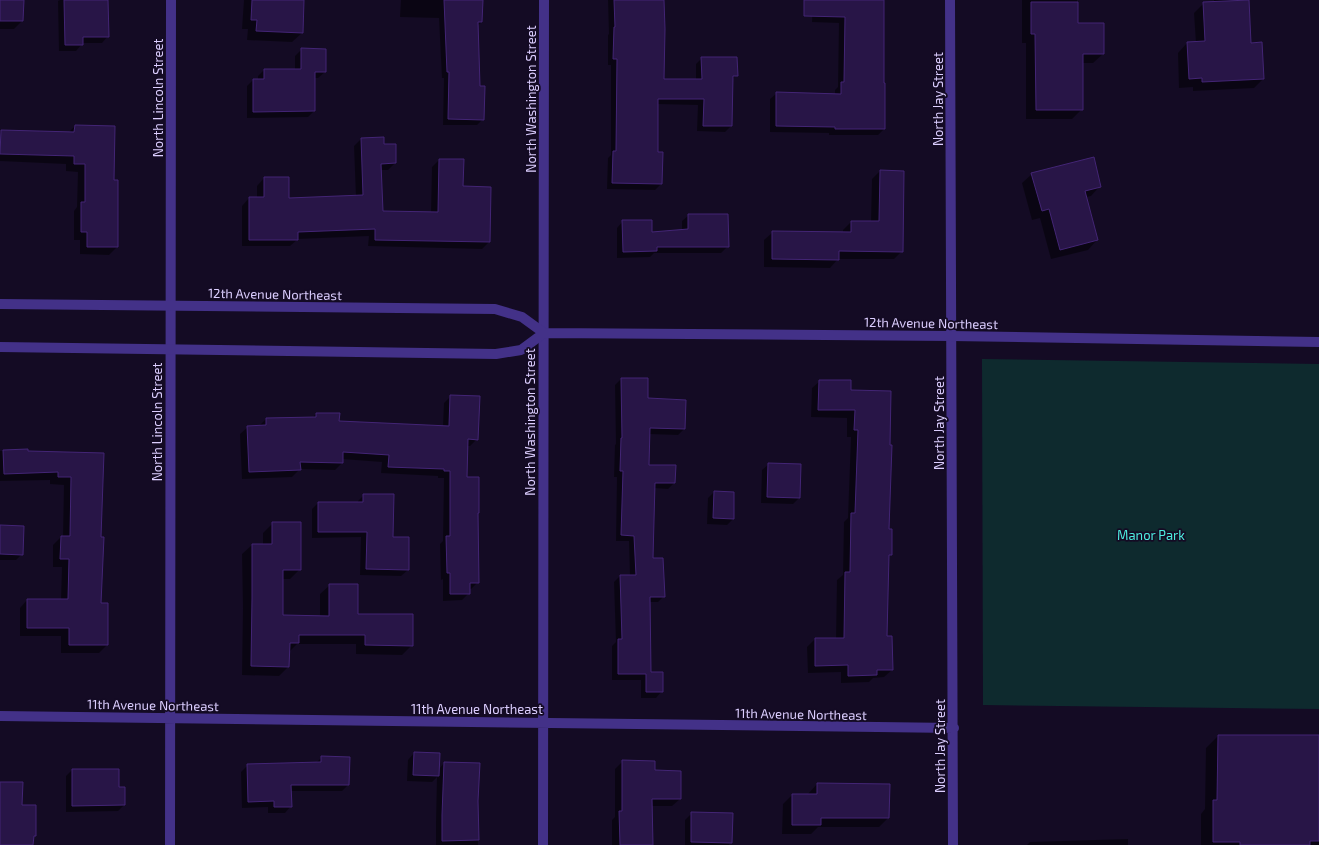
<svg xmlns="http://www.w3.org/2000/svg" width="1319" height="845" font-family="'Exo 2',sans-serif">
  <rect width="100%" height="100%" fill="#140b24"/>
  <!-- green -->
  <path fill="#0e2a2e" d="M 982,359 L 1319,364 L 1319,709 L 983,705 Z"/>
  <!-- shadow -->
  <path fill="#0007" d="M 0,0 L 23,0 L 22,21 L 14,29 L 0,29 Z
    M 60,0 L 107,0 L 108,36 L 102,43 L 82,43 L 82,44 L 76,51 L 59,51 L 58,1 Z
    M 244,0 L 303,0 L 302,33 L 292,42 L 247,40 L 248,29 L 242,29 Z
    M 401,0 L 482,0 L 482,22 L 477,26 L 479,87 L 483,119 L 477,125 L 443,125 L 444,78 L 442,78 L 439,18 L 400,17 Z
    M 608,0 L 663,0 L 663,80 L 696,80 L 696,64 L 702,58 L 736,75 L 732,80 L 731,126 L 725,132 L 697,131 L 698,105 L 657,104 L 657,153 L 661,184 L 655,190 L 607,189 L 608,158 L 611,155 L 611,65 L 608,65 L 608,35 L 609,34 Z
    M 813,0 L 883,0 L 883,35 L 884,129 L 878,135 L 829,135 L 829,133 L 770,132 L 770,99 L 777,93 L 835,95 L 835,90 L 838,87 L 839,23 L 812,22 Z
    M 1022,0 L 1077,0 L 1077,24 L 1103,54 L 1093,63 L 1082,63 L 1082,109 L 1072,119 L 1026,119 L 1026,43 L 1022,43 Z
    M 1214,0 L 1248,0 L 1250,44 L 1263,79 L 1254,88 L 1193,91 L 1193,87 L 1179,88 L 1178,53 L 1187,43 L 1196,43 L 1194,13 L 1204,3 L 1214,3 Z
    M 302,49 L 325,72 L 318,78 L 314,78 L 314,111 L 308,117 L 247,118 L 247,86 L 253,80 L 258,80 L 258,76 L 264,70 L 295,70 L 295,56 Z
    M 75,126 L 113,181 L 117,247 L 109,255 L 80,254 L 80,240 L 74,240 L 74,211 L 77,207 L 78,172 L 66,171 L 66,164 L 0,161 L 0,132 L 1,131 L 68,133 Z
    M 361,139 L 383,145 L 395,163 L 388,170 L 380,170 L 382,212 L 431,213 L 432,167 L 439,160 L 462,187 L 489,242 L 482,249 L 368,246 L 369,236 L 298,239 L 290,246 L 242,246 L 242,206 L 249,198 L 257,198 L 257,186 L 264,178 L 288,199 L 356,197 L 354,146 Z
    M 880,171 L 902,251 L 894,259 L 838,259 L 830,268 L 764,267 L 764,240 L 773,232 L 843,233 L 843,230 L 851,222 L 871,222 L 872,179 Z
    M 1032,174 L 1100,186 L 1091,196 L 1086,197 L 1097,240 L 1088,250 L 1051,259 L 1040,218 L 1032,220 L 1022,183 Z
    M 689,215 L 728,246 L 721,253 L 654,253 L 650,257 L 617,258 L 617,228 L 623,221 L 651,233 L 682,231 L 682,221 Z
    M 621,379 L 647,379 L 647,399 L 684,429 L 678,435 L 649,434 L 648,466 L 674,483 L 668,489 L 654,488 L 652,559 L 664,596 L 658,602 L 649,602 L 650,673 L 662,691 L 656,698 L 641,698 L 641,680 L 612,680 L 612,646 L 616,642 L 614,582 L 620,576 L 630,576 L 629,541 L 616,541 L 617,477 L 614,477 L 615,445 L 616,444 L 615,385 Z
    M 820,381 L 850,391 L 888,530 L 891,554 L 888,557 L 886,637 L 892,670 L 884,677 L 873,678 L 869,682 L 841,683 L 841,672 L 808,673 L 807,647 L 815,639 L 836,639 L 837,580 L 843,575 L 844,522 L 848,518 L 851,437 L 847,437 L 847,418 L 811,417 L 812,388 Z
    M 451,396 L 477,439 L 470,446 L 467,446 L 466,478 L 478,513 L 478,582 L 471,589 L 469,589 L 469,593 L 462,600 L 443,601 L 443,579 L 441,580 L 440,544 L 443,541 L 444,478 L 438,478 L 438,476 L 381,473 L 382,462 L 342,459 L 342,463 L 335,470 L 300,469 L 292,477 L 242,479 L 240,434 L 248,427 L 259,426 L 266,419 L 312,418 L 316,414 L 338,422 L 443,426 L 444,403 Z
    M 27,450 L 27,452 L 103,454 L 100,538 L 100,604 L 107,645 L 99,653 L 61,653 L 61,636 L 20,636 L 20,608 L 27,600 L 61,600 L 62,567 L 53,567 L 53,545 L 61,537 L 63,537 L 64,485 L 50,484 L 50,480 L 0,481 L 0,451 Z
    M 769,464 L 799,498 L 793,504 L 761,503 L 762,470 Z
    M 714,492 L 733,493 L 733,519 L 727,525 L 707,524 L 708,498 Z
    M 364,495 L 392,538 L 408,570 L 401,576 L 360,575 L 361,537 L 312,538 L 312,509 L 318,503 L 358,503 L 358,501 Z
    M 273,523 L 300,569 L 290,579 L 282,579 L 282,616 L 320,617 L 320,594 L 330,585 L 357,615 L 412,645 L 402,655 L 356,654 L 356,644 L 297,644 L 289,652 L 288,667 L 279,676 L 242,675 L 243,608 L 242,554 L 252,545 L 263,545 L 263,533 Z
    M 0,526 L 22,554 L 16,560 L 0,560 Z
    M 1218,736 L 1319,736 L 1319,845 L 1201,845 L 1201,814 L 1205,809 L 1206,748 Z
    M 414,753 L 439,769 L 444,763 L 477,801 L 478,845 L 436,845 L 436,822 L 437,777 L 432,782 L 407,781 L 408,760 Z
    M 322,757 L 348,785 L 342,791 L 290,791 L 291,806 L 285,813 L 268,813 L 268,807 L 242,808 L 241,772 L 248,765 L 316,763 Z
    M 623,761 L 680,799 L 672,806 L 651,806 L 652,845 L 612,845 L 612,820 L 615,817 L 615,769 Z
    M 72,770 L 118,788 L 124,805 L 118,811 L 66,812 L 66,776 Z
    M 817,784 L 888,818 L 879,827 L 818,827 L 811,834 L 782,834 L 783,804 L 792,795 L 808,795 L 808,794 Z
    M 692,813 L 731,842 L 729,845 L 685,845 L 685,820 Z
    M 1128,839 L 1128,845 L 1027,845 L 1030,842 Z"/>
  <!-- building -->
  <path fill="#281547" stroke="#432575" d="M 0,0 L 24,0 L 23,21 L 0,21 Z
    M 64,0 L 108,0 L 109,37 L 83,37 L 83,45 L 65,45 Z
    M 252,0 L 304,0 L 303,33 L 256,31 L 257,20 L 251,20 Z
    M 444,0 L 483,0 L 482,22 L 478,22 L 480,86 L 485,86 L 484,120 L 448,119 L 449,72 L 447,72 Z
    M 614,0 L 664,0 L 665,29 L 664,79 L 702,79 L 701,57 L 737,57 L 738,76 L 733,76 L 732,126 L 703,126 L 704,99 L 658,99 L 658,152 L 663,152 L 662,184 L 612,183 L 613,151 L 616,151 L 617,59 L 613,59 L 614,27 L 615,27 Z
    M 804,0 L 884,0 L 884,83 L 885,83 L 885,129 L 835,129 L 835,127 L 776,126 L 776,92 L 841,94 L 841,82 L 844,82 L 845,17 L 804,16 Z
    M 1249,0 L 1251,43 L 1262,42 L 1264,79 L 1202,82 L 1202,78 L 1189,79 L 1187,42 L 1205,41 L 1203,2 Z
    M 1031,2 L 1078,2 L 1078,23 L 1104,23 L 1104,54 L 1083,54 L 1083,110 L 1036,110 L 1035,34 L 1031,34 Z
    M 301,48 L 326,49 L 326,72 L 315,72 L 315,111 L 253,112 L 253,79 L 264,79 L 264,69 L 301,69 Z
    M 75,125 L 115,126 L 114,180 L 118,180 L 118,247 L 87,247 L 87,232 L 81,232 L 81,202 L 85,202 L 85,164 L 74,164 L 74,156 L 0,154 L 1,130 L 74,132 Z
    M 384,137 L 384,144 L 396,144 L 396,163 L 381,164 L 383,211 L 438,212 L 439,159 L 464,159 L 463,186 L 491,187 L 490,242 L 375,240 L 375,229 L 298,232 L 298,240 L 249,240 L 249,197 L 264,197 L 264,177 L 289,177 L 289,198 L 363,195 L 361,138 Z
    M 1094,157 L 1101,187 L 1085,191 L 1098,240 L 1060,250 L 1049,209 L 1042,211 L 1031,173 Z
    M 880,170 L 904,171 L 903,252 L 839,251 L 839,260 L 772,259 L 772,231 L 851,232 L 851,221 L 879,221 Z
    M 688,214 L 728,214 L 729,247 L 657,247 L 657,251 L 623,252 L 622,220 L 652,220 L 652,232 L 688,229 Z
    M 621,378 L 648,378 L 648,398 L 686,400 L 685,429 L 650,428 L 649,465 L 676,465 L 675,483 L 655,483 L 653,558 L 663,558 L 665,597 L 650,597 L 651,672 L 663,672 L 663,692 L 646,692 L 646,674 L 618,674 L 618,639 L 622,639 L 620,575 L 636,575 L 634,536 L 621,535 L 623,471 L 620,471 L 621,438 L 622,438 Z
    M 819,380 L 851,380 L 851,390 L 891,391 L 890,445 L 892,445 L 889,529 L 892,529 L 892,555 L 889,555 L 887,636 L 892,636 L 893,670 L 877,670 L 877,675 L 848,676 L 848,665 L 815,666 L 815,638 L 844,638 L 845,572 L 850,572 L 851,513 L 855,513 L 858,430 L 854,430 L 855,410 L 818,410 Z
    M 450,395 L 480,396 L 478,440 L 468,439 L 467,477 L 479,477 L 479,513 L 478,513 L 479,583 L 470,583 L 470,594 L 450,594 L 450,573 L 447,573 L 446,536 L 450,536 L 450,471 L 444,471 L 444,469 L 388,467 L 389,455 L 343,452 L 343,463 L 300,462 L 301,470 L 249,472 L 247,426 L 266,425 L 266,418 L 316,417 L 316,413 L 340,413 L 339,421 L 449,426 Z
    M 28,449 L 28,451 L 104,453 L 101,537 L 104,537 L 101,603 L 108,603 L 108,645 L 69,645 L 69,628 L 27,628 L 27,599 L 68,599 L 69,559 L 60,559 L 61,536 L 70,536 L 71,477 L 58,477 L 58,472 L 4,474 L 3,450 Z
    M 768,463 L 801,464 L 800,498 L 767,497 Z
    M 714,491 L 734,492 L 734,519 L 713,518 Z
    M 363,494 L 394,494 L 393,537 L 409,537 L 409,570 L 366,569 L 367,532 L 318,532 L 318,502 L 363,502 Z
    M 272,522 L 301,522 L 301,570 L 283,570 L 283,615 L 329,616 L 329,584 L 358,584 L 358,614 L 413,614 L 413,646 L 365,645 L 365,635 L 299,635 L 299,643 L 290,643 L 289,667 L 251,666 L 252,598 L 252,544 L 272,544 Z
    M 0,525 L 24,526 L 23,555 L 0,554 Z
    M 1218,735 L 1319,735 L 1319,841 L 1310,841 L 1310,845 L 1240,845 L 1240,842 L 1213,842 L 1213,800 L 1217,800 Z
    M 414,752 L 440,753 L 439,776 L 413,775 Z
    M 321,756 L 350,757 L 349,785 L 291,785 L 292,807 L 274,807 L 274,801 L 248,802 L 247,764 L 321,762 Z
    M 622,760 L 655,761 L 655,770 L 681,771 L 681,799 L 652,799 L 653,845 L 620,845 L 619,811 L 622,811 Z
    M 444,762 L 480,763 L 478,801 L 479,840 L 442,841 L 442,815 Z
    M 72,769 L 119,769 L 119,787 L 125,787 L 125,805 L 72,806 Z
    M 0,782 L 23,782 L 22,805 L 36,805 L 36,836 L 34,836 L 33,845 L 0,845 Z
    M 817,783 L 890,784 L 889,818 L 821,818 L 821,825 L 792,825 L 792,794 L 817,794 Z
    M 691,812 L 733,813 L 732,843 L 691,842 Z"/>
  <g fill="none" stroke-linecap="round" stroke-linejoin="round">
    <!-- minor -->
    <path stroke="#433188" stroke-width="10" d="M 950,0 L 953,845
      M 0,716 L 954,728
      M 170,845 L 171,0
      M 543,845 L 544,0"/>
    <!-- tertiary -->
    <path stroke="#433188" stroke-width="10" d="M 0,304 L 495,309 L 522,317 L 544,333
      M 0,347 L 496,354 L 521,350 L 544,333 L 951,336 L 1319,342"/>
  </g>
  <g text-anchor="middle" stroke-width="3.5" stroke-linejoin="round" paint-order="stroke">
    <!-- street labels -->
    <g font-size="13" fill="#dcceff" stroke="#140b24">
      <text transform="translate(158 98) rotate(-90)" y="5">North Lincoln Street</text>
      <text transform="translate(531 99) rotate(-90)" y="5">North Washington Street</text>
      <text transform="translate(938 99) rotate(-90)" y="5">North Jay Street</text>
      <text transform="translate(275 294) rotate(1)" y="5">12th Avenue Northeast</text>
      <text transform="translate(931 323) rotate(1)" y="5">12th Avenue Northeast</text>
      <text transform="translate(157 422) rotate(-90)" y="5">North Lincoln Street</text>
      <text transform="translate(530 422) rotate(-90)" y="5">North Washington Street</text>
      <text transform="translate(939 423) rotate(-90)" y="5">North Jay Street</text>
      <text transform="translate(153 705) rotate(1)" y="5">11th Avenue Northeast</text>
      <text x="477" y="714">11th Avenue Northeast</text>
      <text transform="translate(801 714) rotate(1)" y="5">11th Avenue Northeast</text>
      <text transform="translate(940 746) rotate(-90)" y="5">North Jay Street</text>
    </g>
    <!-- park labels -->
    <g font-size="13" fill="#4decdf" stroke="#140b24">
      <text x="1151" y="540">Manor Park</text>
    </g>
  </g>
</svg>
